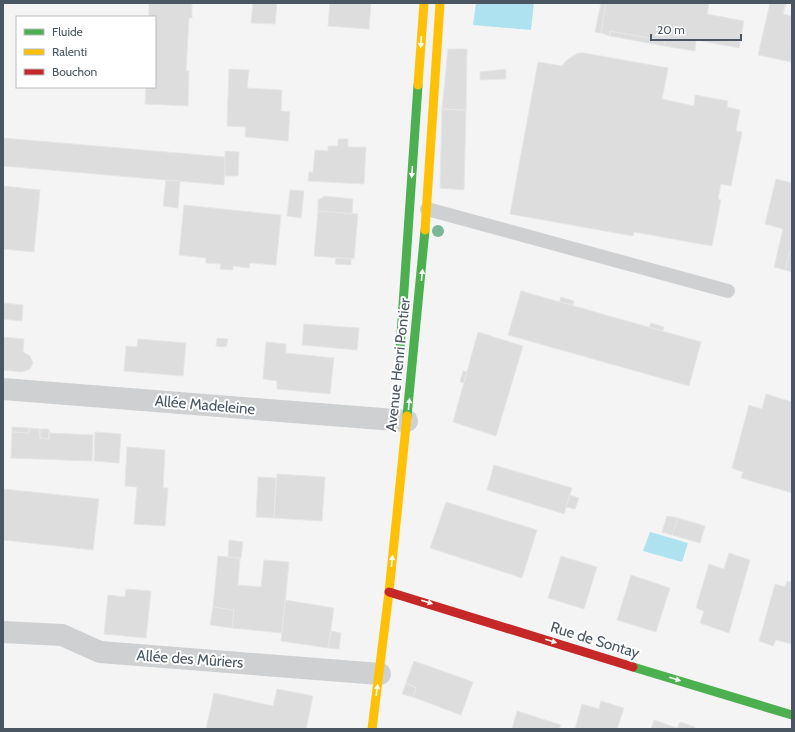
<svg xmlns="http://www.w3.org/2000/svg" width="795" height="732" font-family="Cabin,sans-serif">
  <rect width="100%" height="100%" fill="#f4f4f4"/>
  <!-- water -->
  <path fill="#aee2f0" d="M 476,3 L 534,3 L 531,30 L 473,25 Z
    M 650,532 L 688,543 L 682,562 L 643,551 Z"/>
  <!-- building -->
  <path fill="#ddddde" stroke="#e5e6e7" d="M 149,3 L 192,3 L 192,18 L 189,18 L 186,71 L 189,71 L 188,106 L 145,104 L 146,87 L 155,87 L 155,17 L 149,17 Z
    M 253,3 L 277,3 L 275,24 L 251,23 Z
    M 330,3 L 371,3 L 369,29 L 328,26 Z
    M 601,3 L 606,3 L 601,33 L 595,32 Z
    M 606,3 L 709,3 L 707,14 L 744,21 L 739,48 L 696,40 L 695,51 L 664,46 L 665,41 L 610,31 L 610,36 L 601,33 Z
    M 770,3 L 786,3 L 783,14 L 792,16 L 791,62 L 758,55 Z
    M 610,31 L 665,41 L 664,46 L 610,36 Z
    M 448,49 L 467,49 L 466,110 L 442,109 Z
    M 578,53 L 584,53 L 668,68 L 662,99 L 694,106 L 695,95 L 728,101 L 727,107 L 740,110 L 736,131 L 742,132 L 731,186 L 721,184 L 718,199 L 721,200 L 712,246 L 634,232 L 633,236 L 510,214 L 538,62 L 562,66 L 567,60 Z
    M 229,69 L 249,70 L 247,88 L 282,90 L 281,111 L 290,112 L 288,141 L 245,137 L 246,127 L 227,126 Z
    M 506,69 L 506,79 L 480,80 L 480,72 Z
    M 442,109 L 466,110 L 464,190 L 440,188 Z
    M 3,138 L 225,157 L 224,185 L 3,166 Z
    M 338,139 L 348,139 L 348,147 L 366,147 L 364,184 L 308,181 L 309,172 L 313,172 L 315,150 L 328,151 L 328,146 L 338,146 Z
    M 225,151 L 239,152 L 238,176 L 225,176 Z
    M 776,179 L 792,183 L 792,251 L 790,251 L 785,270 L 774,267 L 783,229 L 765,224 Z
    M 166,180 L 180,181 L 178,208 L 163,206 Z
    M 3,186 L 40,190 L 34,252 L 3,249 Z
    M 290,190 L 304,191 L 301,218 L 287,216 Z
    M 325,196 L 353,199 L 352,214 L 318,211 L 318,200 Z
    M 184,205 L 281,215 L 276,265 L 250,263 L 249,268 L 233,266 L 233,270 L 220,269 L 221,264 L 206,263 L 206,258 L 179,255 Z
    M 318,211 L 358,214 L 354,259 L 314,256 Z
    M 790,251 L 792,251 L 792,272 L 785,270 Z
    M 336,258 L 351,259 L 351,265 L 335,264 Z
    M 521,291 L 701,342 L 689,386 L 508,335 Z
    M 561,297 L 574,301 L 573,305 L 559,302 Z
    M 3,303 L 23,305 L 22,321 L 3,319 Z
    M 651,323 L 664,327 L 663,331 L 649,327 Z
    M 304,324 L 359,328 L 357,350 L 302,345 Z
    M 478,332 L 523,346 L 496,436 L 453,422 Z
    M 3,337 L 24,339 L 23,352 L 30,356 L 33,363 L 30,369 L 22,372 L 3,370 Z
    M 217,338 L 228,339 L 226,347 L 216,346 Z
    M 138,339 L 186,343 L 183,376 L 124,371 L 126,346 L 137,347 Z
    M 266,342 L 286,344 L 286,353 L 334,358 L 330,394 L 277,389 L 277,381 L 263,379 Z
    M 463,371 L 467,372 L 464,383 L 460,382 Z
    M 766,394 L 792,402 L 792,493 L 741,478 L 743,472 L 732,468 L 749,405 L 762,409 Z
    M 12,427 L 29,428 L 29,433 L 12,432 Z
    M 29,428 L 40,429 L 40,438 L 49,439 L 49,433 L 93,435 L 92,461 L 11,458 L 12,432 L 29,433 Z
    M 40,429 L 49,429 L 49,439 L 40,438 Z
    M 95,432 L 121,434 L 119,463 L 94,461 Z
    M 127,447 L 165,450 L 163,488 L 168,488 L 165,526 L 134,524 L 137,487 L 125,486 Z
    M 494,465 L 572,488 L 564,514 L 487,490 Z
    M 277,474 L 325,477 L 322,521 L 274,518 Z
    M 258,477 L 276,478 L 274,518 L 256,517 Z
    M 3,489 L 99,499 L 93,550 L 3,540 Z
    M 570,495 L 579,498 L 575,509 L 566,507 Z
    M 446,502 L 537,530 L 522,578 L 430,548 Z
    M 667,516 L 678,518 L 672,535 L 662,532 Z
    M 678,518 L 705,526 L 700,543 L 672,535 Z
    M 229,540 L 243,542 L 241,558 L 228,557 Z
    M 729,553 L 750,560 L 729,633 L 700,623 L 704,611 L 696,608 L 709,564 L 724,569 Z
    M 218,556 L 240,558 L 238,585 L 261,587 L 264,560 L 289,562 L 282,633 L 232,628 L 234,610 L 213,607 Z
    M 561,556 L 597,567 L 584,609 L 548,598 Z
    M 631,575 L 670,588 L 656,632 L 617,620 Z
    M 787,581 L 792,582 L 792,644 L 776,640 L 773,646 L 759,641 L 775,584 L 785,587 Z
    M 126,589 L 151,591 L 146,638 L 104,634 L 108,595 L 125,597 Z
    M 285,600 L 334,608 L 328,648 L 281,641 Z
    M 213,607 L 234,610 L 232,628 L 210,625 Z
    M 331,631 L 341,633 L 339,649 L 328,648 Z
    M 414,661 L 473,682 L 461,715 L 413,697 L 416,688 L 406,683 Z
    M 406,683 L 416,688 L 413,697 L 402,694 Z
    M 277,689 L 313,696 L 306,729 L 206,729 L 214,693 L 273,706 Z
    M 601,701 L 624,708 L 617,729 L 575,729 L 582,704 L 599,709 Z
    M 517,711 L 561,725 L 559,729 L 512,729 Z
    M 654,720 L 677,728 L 680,722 L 695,727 L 694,729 L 651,729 Z"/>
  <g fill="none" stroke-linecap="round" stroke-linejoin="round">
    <!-- lane -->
    <path stroke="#ced0d2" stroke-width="14" d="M 427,209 L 728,291"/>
    <!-- street -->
    <path stroke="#ced0d2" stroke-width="22" d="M 3,389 L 407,421
      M 3,632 L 62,635 L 100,652 L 380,674"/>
    <!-- fast -->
    <path stroke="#4caf50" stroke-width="9" d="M 400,349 L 418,85
      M 407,416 L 425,230
      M 633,667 L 792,715"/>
    <!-- slow -->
    <path stroke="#ffc107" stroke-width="9" d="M 418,85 L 424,3
      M 425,230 L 440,3
      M 372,729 L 389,592 L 407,416"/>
    <!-- jam -->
    <path stroke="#c62828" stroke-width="9" d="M 389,592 L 633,667"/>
  </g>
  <!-- trees -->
  <circle fill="#7ab899" cx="438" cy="231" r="6"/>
  <!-- one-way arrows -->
  <defs><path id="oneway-solid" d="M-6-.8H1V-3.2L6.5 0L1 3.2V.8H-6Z"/></defs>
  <g fill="#f6fbf6">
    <use href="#oneway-solid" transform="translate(421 42) rotate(94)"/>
    <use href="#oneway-solid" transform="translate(412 172) rotate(94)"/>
    <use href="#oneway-solid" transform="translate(422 275) rotate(-84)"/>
    <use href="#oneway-solid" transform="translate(409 404) rotate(-84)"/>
    <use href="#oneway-solid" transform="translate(392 561) rotate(-84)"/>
    <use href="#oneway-solid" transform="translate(427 602) rotate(17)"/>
    <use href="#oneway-solid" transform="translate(551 641) rotate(17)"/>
    <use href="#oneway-solid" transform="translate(675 679) rotate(17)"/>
    <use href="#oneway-solid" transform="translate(377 690) rotate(-82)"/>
  </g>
  <g text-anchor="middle" stroke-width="4" stroke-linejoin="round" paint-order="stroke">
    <!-- street labels -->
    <g font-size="15" fill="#4a5661" stroke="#fff">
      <text transform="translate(398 365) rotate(-84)" y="5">Avenue Henri Pontier</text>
      <text transform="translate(205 405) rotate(5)" y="5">Allée Madeleine</text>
      <text transform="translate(595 640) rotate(17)" y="5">Rue de Sontay</text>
      <text transform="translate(190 659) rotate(4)" y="5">Allée des Mûriers</text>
    </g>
  </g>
  <!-- border -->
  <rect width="795" height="732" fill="none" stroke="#4a5661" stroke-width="8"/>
  <!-- legend -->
  <rect x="16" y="16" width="140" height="72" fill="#ffffff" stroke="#b7bbc0"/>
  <rect x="24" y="29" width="20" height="6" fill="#4caf50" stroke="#b7bbc0"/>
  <text x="52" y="36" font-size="12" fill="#4a5661">Fluide</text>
  <rect x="24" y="49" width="20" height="6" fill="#ffc107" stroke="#b7bbc0"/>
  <text x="52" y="56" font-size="12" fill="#4a5661">Ralenti</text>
  <rect x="24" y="69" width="20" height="6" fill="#c62828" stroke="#b7bbc0"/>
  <text x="52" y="76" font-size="12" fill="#4a5661">Bouchon</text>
  <!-- scale -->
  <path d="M651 34v6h90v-6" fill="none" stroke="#4a5661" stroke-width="2"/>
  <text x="657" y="34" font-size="12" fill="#4a5661" stroke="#ffffff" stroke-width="3" paint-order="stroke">20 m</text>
</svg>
